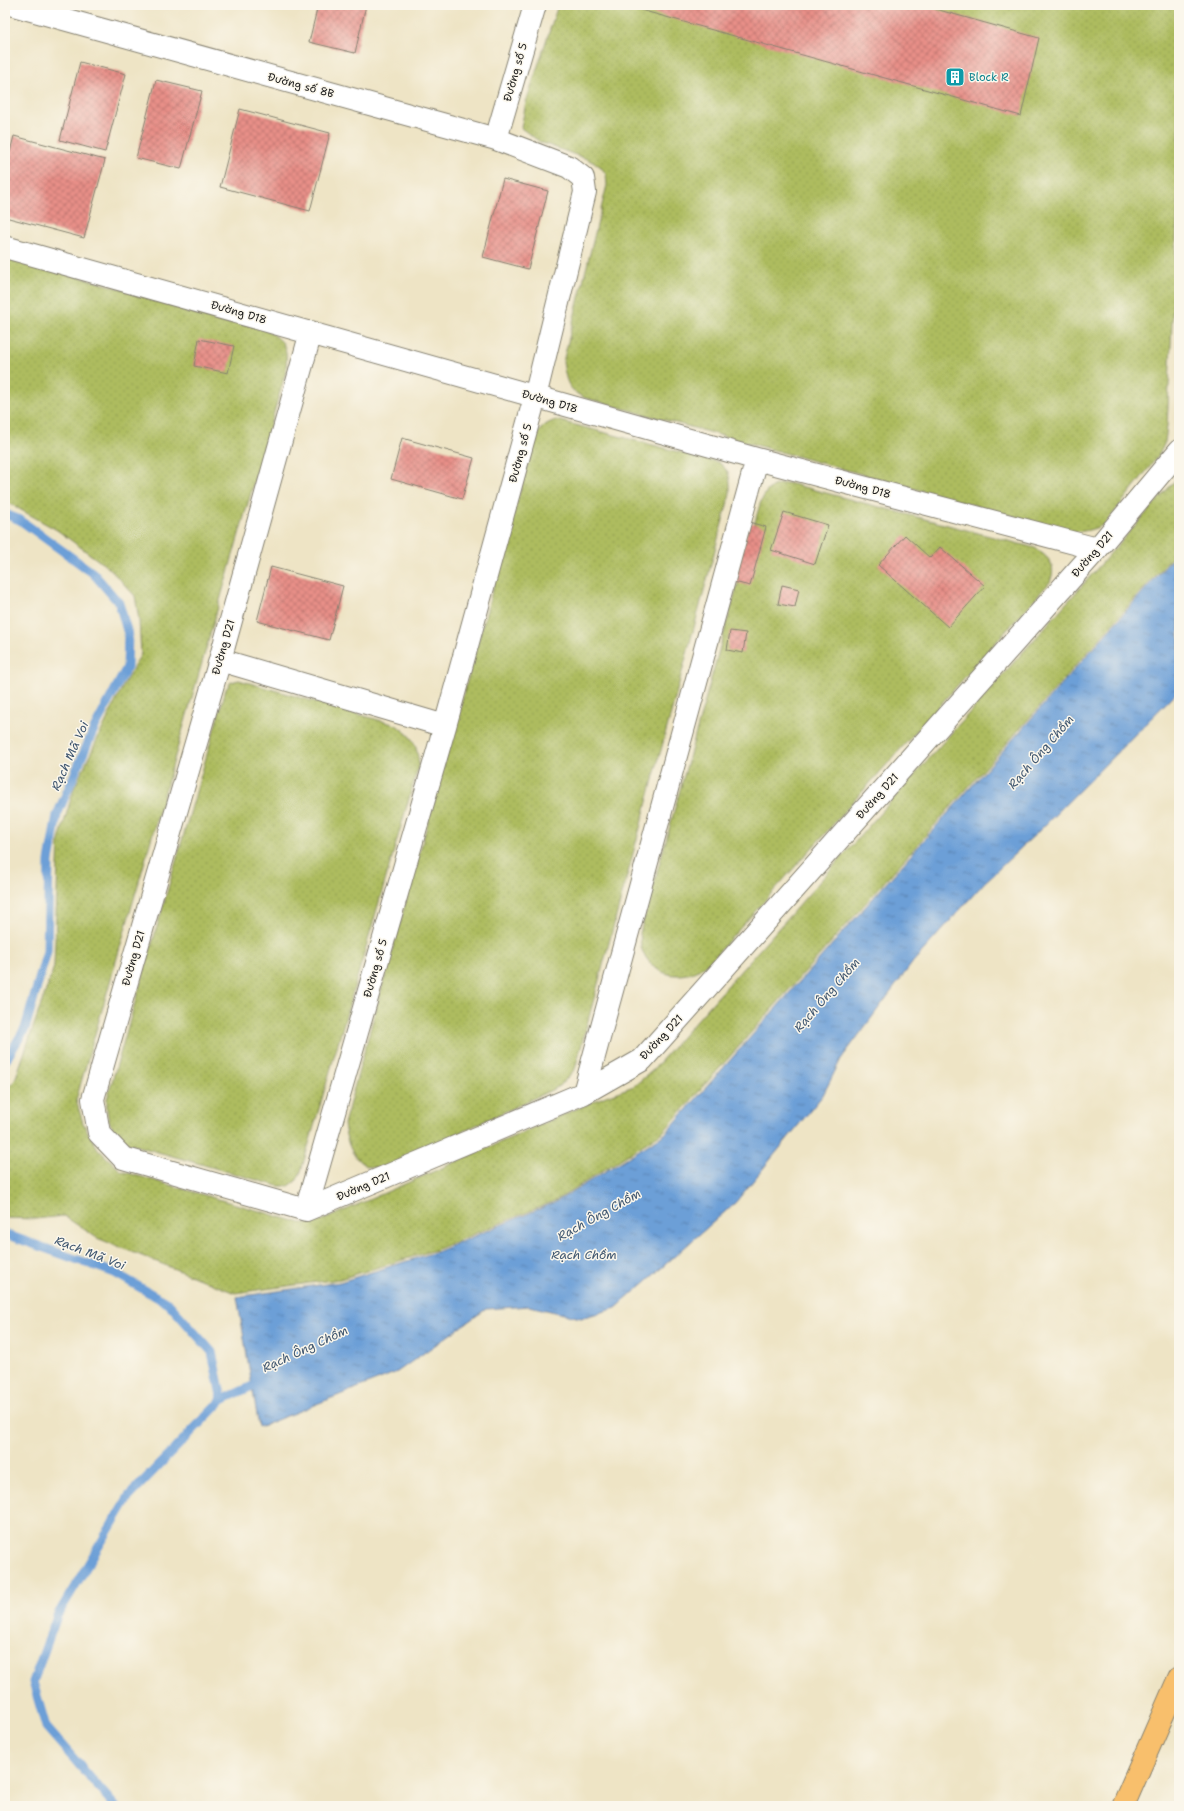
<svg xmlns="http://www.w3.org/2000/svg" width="1184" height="1811" font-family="'Shantell Sans',sans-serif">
  <defs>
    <pattern id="grass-dots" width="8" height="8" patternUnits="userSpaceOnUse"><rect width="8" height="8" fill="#adbc5f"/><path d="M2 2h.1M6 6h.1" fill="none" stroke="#94a152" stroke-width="1.8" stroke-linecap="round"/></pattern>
    <pattern id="water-ripples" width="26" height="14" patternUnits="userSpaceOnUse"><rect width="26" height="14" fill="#6c9fd7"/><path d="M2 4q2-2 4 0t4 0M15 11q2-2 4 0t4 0" fill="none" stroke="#5881ae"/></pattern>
    <pattern id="building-cross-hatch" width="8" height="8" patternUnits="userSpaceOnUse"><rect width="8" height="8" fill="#e88f88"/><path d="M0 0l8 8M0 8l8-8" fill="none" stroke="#bb746e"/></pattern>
  </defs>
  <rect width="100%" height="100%" fill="#fbf7ec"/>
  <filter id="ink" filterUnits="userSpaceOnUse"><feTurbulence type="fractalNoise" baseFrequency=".025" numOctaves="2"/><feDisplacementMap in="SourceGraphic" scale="8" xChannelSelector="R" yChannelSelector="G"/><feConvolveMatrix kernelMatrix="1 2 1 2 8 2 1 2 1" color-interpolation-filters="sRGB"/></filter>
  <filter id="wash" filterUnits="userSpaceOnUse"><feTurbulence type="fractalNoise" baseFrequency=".012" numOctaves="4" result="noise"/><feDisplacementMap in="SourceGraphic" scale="16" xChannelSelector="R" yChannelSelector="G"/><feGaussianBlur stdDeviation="0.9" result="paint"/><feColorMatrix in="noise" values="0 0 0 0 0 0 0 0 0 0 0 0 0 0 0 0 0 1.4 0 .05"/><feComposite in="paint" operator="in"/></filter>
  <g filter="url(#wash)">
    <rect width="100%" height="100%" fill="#eee4c5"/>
    <!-- grass -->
    <path fill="url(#grass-dots)" stroke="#646c3e" d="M 558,5 L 1179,5 L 1179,180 L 1167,426 L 1165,442 L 1159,455 L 1105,524 C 1093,530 1080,533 1068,531 L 585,398 C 567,390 566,380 563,362 L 607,185 L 606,174 L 600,166 L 587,159 L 540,142 L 521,128 L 526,102 Z
      M 5,256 L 267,330 C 287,343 287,347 286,371 L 76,1100 L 83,1123 L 98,1149 L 121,1171 L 301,1223 L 316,1223 L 606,1096 L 634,1086 L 652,1071 L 1179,476 L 1179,549 L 663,1132 L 557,1200 L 435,1250 L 340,1279 L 235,1293 L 97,1238 L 64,1216 L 35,1219 L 5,1218 L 5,1090 L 15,1080 L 54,967 L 59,840 L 74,788 L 125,682 L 141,654 L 139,620 L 135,596 L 110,569 L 57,530 L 5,501 Z
      M 556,420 L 718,462 C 731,472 730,478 730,494 L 575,1069 L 560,1086 L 388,1166 C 359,1175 347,1149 344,1124 L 532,448 C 539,431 539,426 556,420 Z
      M 788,483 L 1035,548 C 1049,558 1057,564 1050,582 L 709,963 C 687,981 656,980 643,952 C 640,947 641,939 640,933 L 760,504 C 768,487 770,485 788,483 Z
      M 239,680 L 396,725 C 414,738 416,742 419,764 L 301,1171 L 297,1180 L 289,1186 L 278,1186 L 130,1144 C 111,1130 106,1122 107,1099 L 226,689 L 231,682 Z"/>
    <!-- water -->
    <path fill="url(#water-ripples)" stroke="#445e7a" d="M 1179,551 L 1179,690 L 1043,827 L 984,883 L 913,962 L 841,1059 L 823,1095 L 735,1203 L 616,1308 L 581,1318 L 529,1306 L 486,1309 L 397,1372 L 259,1427 L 237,1297 L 340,1282 L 436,1252 L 556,1202 L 665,1134 Z"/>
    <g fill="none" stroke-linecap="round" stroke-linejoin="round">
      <!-- stream -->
      <path stroke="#6c9fd7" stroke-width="9" d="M 5,514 L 20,520 L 93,573 L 119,603 L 128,634 L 127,667 L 94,729 L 57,815 L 49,861 L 47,951 L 25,1029 L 5,1061
        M 5,1234 L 115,1273 L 169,1304 L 212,1352 L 222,1400
        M 115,1806 L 46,1727 L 33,1682 L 57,1616 L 129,1496 L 222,1400 L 263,1381"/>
    </g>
    <g id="blocks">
      <!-- building -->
      <path fill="url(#building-cross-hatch)" d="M 318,5 L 366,5 L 355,53 L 309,42 Z
        M 623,5 L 921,5 L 1039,38 L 1021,116 Z
        M 80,62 L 126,74 L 105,152 L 60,140 Z
        M 156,80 L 202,91 L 181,169 L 136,158 Z
        M 240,109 L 330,133 L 310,211 L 220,187 Z
        M 14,136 L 105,160 L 84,238 L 5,217 L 5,171 Z
        M 503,179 L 548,191 L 528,269 L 483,257 Z
        M 199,339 L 234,346 L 228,373 L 194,366 Z
        M 402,438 L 474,458 L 462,499 L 391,479 Z
        M 784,512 L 828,525 L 815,564 L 771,550 Z
        M 749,522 L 766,527 L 750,586 L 734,582 Z
        M 905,535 L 930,558 L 940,547 L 985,586 L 948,627 L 878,565 Z
        M 271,567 L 343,586 L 329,640 L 257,621 Z
        M 782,585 L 799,589 L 795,607 L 778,604 Z
        M 730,631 L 746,633 L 743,653 L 727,650 Z"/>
    </g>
  </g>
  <g filter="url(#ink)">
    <use href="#blocks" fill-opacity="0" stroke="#858070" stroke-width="1"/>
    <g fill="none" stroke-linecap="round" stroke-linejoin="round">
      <!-- minor casing -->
      <g stroke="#858070" stroke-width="24">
        <path id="minor" d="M 13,5 L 496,139 L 569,167 L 583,178 L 585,192 L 535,397 L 445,726 L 306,1210
          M 496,139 L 535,5
          M 5,247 L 757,459 L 1097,549
          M 311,332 L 220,660 L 93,1099 L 99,1133 L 123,1158 L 306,1210 L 584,1093 L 642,1060 L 1097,549 L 1179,451
          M 220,660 L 445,726
          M 584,1093 L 757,459"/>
      </g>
      <!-- major casing -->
      <g stroke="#858070" stroke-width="24">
        <path id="major" d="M 1123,1806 L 1179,1678"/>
      </g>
      <!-- minor -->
      <use href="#minor" stroke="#fff" stroke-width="22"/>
      <!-- major -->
      <use href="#major" stroke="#f8bf6c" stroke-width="22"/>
    </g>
  </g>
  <!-- icons -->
  <defs>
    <g id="building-square" transform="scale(1)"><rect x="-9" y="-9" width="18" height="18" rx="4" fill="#0f9aa8" stroke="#fbf7ec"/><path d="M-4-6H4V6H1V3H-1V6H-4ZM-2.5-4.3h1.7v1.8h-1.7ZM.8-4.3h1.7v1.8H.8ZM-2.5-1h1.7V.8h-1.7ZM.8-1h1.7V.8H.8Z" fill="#fff"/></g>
  </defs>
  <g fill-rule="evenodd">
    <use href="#building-square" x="955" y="77"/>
  </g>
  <g text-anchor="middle" stroke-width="3" stroke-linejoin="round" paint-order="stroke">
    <!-- street labels -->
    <g font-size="11" fill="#1c1c1c" stroke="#fbf7ec">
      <text transform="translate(515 72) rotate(-74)" y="4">Đường số 5</text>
      <text transform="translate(301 85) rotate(15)" y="4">Đường số 8B</text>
      <text transform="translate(239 312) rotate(16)" y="4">Đường D18</text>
      <text transform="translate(550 401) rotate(16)" y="4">Đường D18</text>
      <text transform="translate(520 453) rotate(-75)" y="4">Đường số 5</text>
      <text transform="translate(863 487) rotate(15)" y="4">Đường D18</text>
      <text transform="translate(1092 554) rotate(-49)" y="4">Đường D21</text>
      <text transform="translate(223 647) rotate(-74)" y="4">Đường D21</text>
      <text transform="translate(877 796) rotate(-48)" y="4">Đường D21</text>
      <text transform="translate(133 958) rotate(-74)" y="4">Đường D21</text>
      <text transform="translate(375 968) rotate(-74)" y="4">Đường số 5</text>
      <text transform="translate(661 1037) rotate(-47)" y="4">Đường D21</text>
      <text transform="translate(363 1186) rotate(-23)" y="4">Đường D21</text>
    </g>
    <!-- culture labels -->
    <g font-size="11" fill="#0d838f" stroke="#fbf7ec" text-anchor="start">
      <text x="969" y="81">Block R</text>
    </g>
    <!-- water labels -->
    <g font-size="12" font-style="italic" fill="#405770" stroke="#fbf7ec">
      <text transform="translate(1041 752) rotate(-49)" y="4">Rạch Ông Chồm</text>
      <text transform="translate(70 756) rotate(-66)" y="4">Rạch Mã Voi</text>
      <text transform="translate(827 995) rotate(-49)" y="4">Rạch Ông Chồm</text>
      <text transform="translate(599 1215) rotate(-29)" y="4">Rạch Ông Chồm</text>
      <text transform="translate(90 1253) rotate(21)" y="4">Rạch Mã Voi</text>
      <text x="584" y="1259">Rạch Chồm</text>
      <text transform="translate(305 1349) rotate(-25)" y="4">Rạch Ông Chồm</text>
    </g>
  </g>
  <!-- margin -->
  <rect width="1184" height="1811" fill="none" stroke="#fbf7ec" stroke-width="20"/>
</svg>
